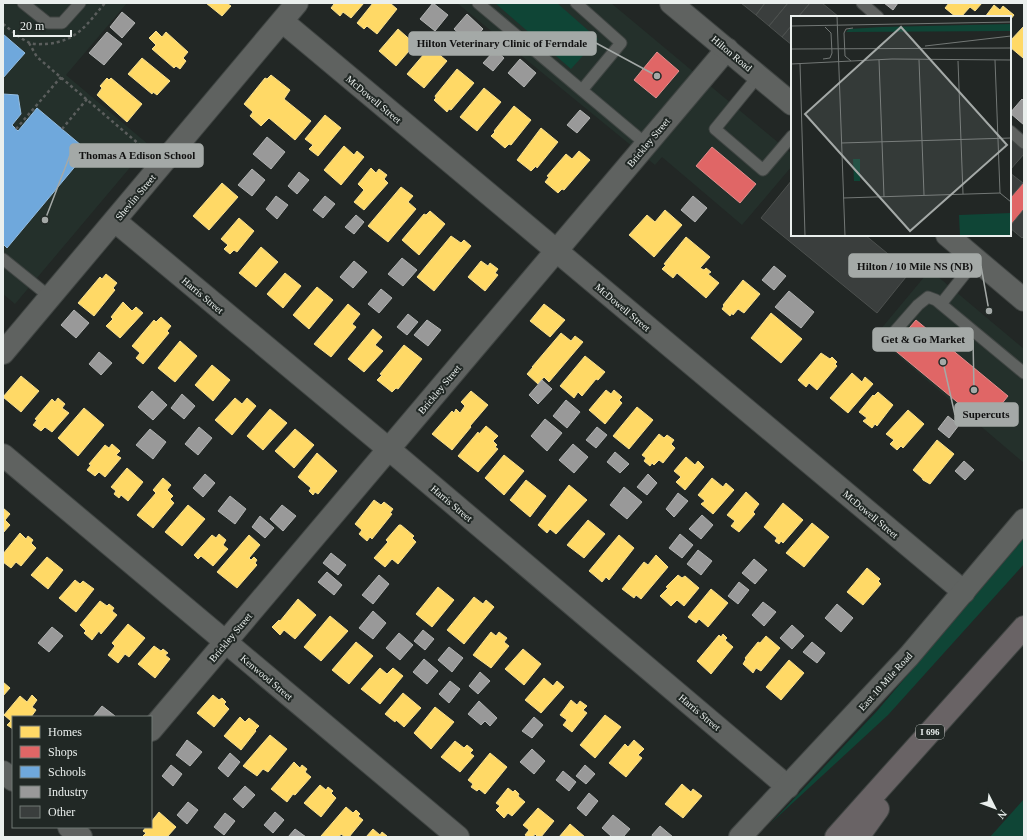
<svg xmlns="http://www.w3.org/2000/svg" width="1027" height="840" font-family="'Times New Roman',serif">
  <rect width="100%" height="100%" fill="#222725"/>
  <!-- built -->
  <path fill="#24302b" d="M 3,3 L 127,3 L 66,75 L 149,145 L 15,304 L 3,294 Z
    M 457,3 L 611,3 L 792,154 L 792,166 L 742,225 L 662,157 L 655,165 Z
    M 930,270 L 1024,349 L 1024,463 L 875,336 Z"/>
  <!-- green -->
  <path fill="#0f4536" d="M 495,3 L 557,3 L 598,39 L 571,69 Z
    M 1024,538 L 1024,564 L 888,715 L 771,823 L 877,711 Z
    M 1024,799 L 1024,837 L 990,837 Z"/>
  <!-- homes -->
  <path fill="#ffd966" stroke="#f9e08e" d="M 206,3 L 229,3 L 228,4 L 231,6 L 222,16 Z
    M 333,3 L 364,3 L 351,18 L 343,12 L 340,16 L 331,8 L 334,4 Z
    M 373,3 L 390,3 L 397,9 L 377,34 L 367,26 L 364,29 L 357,23 Z
    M 949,3 L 982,3 L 975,11 L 970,7 L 961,17 L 956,17 L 945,8 Z
    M 994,5 L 1000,10 L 1003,6 L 1014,15 L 1010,20 L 1010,17 L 985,17 Z
    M 1024,26 L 1024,58 L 1023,58 L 1010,47 L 1010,41 Z
    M 398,29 L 415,44 L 396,66 L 379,51 Z
    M 156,31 L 162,37 L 166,32 L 188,52 L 183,58 L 186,61 L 180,69 L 176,66 L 174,68 L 152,49 L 156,45 L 149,38 Z
    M 430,47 L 447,61 L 424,88 L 407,74 Z
    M 142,58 L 170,81 L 157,95 L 153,92 L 152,94 L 128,74 Z
    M 457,69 L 474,83 L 451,110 L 449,109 L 447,112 L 434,100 L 436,98 L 435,96 Z
    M 271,75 L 290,90 L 284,99 L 311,121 L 295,140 L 269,118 L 261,126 L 250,116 L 253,112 L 244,104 L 265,78 L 267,79 Z
    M 107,78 L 109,80 L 111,78 L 142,104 L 127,122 L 97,95 L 102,88 L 100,86 Z
    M 484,88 L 501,102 L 477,131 L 460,117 Z
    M 514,106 L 531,120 L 511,145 L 509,144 L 505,148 L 491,136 L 495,132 L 494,131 Z
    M 325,115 L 341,128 L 318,156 L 309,149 L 313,145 L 305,139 Z
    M 541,128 L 558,142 L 537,168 L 536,166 L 531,171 L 517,160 Z
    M 344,146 L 354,155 L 357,151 L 364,157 L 341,185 L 324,170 Z
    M 579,151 L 590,160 L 564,190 L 562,189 L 558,193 L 545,182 L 549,177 L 547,176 L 566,154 L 572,159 Z
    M 371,168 L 376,173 L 379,169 L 387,175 L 384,179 L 388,183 L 364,210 L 354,202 L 364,190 L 358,184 Z
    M 222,183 L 238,197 L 209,230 L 193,216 Z
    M 401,187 L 413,196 L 408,202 L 416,209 L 388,242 L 368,226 Z
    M 665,210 L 682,225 L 654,257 L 629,235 L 647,215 L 655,222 Z
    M 430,211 L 445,224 L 419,255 L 402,240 L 424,214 L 426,215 Z
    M 239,218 L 254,231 L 237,252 L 234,250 L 230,254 L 224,249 L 228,245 L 221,239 Z
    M 451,236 L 461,243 L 464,240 L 471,246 L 434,291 L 417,277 Z
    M 686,237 L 710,257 L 700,268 L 704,270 L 706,268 L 711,272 L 708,274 L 719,283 L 706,298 L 677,273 L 673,278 L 662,269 L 666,265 L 664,264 Z
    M 261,247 L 278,262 L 256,287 L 239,273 Z
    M 481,261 L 488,266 L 490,263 L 498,269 L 495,273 L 498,275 L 485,291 L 468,277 Z
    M 285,273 L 301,286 L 283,308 L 267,294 Z
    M 106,274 L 117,283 L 113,288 L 115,290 L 94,316 L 78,303 L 100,277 L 102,279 Z
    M 743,280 L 760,294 L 744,313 L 738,309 L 733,315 L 732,313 L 730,316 L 722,309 L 724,306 L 723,305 Z
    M 317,287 L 333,300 L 309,329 L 293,315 Z
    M 123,302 L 132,311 L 136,307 L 143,313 L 120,338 L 106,326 L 113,319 L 111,317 Z
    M 348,304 L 360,314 L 352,324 L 356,327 L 331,357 L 314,344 Z
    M 544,304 L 565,320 L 550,337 L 530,321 Z
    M 771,313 L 802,339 L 781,363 L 751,338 Z
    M 161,317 L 171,326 L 167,331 L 169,333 L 143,364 L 136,358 L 140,353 L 132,346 L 154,320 L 156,322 Z
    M 373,329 L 382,337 L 375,345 L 383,351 L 364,372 L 348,359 Z
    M 561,333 L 571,341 L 575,336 L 583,342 L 549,382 L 544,377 L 538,384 L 527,374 L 533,367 L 532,367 Z
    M 180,341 L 197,356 L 175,382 L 158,368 Z
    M 404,345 L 422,359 L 398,389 L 396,388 L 392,392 L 377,380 L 382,375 L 380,374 Z
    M 821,353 L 830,359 L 832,357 L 837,362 L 835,364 L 837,366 L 817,390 L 809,383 L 806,387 L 798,380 Z
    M 585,356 L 605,372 L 598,380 L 596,379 L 582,396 L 578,392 L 574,398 L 560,386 Z
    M 212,365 L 230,380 L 213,401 L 195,385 Z
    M 852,373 L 862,382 L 865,377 L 873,384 L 848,413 L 830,398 Z
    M 21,376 L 39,391 L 21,412 L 3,397 Z
    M 606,390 L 611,394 L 614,390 L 622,397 L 619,400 L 622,403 L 605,424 L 589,410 Z
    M 471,391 L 488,405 L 470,426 L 471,427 L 452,450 L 432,434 L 452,411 L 454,413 L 456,409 L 460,413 L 465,406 L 461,402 Z
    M 878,392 L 893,405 L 877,426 L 875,424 L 872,428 L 863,421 L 867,418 L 859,412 L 873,395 L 874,396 Z
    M 58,398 L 65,404 L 62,408 L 69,413 L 52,432 L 45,427 L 41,431 L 33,425 L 37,420 L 35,419 L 52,399 L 55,402 Z
    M 235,398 L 242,404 L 247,398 L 256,406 L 232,435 L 215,420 Z
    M 637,407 L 653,420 L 629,449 L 613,436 Z
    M 84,408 L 104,425 L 78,456 L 58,438 Z
    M 270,409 L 287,423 L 263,450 L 247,436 Z
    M 908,410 L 924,424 L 903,448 L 901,446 L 897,450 L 890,444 L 894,440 L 886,434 Z
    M 486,426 L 498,436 L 493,441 L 497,445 L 495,447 L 498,449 L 478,472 L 458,456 L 478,432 L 479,434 Z
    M 295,429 L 314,445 L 294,468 L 275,451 Z
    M 659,434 L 664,438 L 667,435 L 674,440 L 671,444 L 675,448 L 663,463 L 659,460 L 654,465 L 652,463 L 650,466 L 644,461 L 646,458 L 642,455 Z
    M 937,440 L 954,454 L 930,484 L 923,480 L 922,478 L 913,470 Z
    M 112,444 L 120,451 L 116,455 L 121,458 L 105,477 L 99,472 L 95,476 L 87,470 L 91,465 L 89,464 L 105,445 L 109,448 Z
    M 317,453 L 337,471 L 318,494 L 315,492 L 313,495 L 309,491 L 311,488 L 298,477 Z
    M 504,455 L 524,471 L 504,495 L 485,478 Z
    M 686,457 L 695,465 L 698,461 L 704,467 L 685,490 L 676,482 L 681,477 L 674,471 Z
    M 127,468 L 143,482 L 128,501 L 121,495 L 119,498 L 114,494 L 116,491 L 111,487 Z
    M 163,478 L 171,485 L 167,490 L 173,496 L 170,499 L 174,503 L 153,528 L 137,515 L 156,493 L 153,490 Z
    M 712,478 L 723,487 L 726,483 L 734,490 L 713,514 L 701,504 L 705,501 L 698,495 Z
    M 526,480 L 546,496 L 530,517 L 510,500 Z
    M 569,485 L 587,500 L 556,534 L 550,529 L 547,533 L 538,525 Z
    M 746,492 L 759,504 L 753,512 L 755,514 L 739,532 L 731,526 L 735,521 L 727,515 Z
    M 374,500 L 381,505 L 384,502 L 393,509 L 390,513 L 392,514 L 372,539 L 370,537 L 367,541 L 359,534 L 362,530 L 355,524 Z
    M 783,503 L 803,520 L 783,543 L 781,541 L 779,544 L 775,541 L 777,538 L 764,527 Z
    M 188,505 L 205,519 L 182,546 L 165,532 Z
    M 3,508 L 10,514 L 5,520 L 10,525 L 3,533 Z
    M 588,520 L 605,534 L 584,558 L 567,545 Z
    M 812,523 L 829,537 L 804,567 L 786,553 Z
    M 399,525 L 401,525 L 414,536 L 412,538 L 416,542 L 398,564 L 392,559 L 385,567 L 374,558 L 388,542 L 386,540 Z
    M 20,533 L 26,539 L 28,536 L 33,540 L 31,543 L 36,548 L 21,566 L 16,562 L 11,568 L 3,562 L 3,554 Z
    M 219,534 L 226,540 L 223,545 L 228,549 L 213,566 L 201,556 L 198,559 L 194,555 L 212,535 L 216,538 Z
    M 249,535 L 260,545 L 249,558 L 251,560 L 254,557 L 257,560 L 255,563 L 257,565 L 237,588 L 217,572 Z
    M 619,535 L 634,548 L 609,580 L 606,577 L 602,582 L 589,571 Z
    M 656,555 L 668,567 L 641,599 L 636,595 L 634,598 L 622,589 L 644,562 L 648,565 Z
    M 47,557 L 63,570 L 48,589 L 31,575 Z
    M 867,568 L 880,579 L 878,581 L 881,584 L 863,605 L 847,592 Z
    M 678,575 L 682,578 L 685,576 L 699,588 L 684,606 L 677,600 L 671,606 L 660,596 L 668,588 L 666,587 Z
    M 75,580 L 80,584 L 83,581 L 94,589 L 76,612 L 59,598 Z
    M 438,587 L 454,600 L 432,627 L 416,614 Z
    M 711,589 L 728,603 L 708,627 L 699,619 L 696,623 L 688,617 Z
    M 474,597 L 483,604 L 486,600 L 494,607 L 464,644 L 447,630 Z
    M 298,599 L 316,615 L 295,639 L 284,630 L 280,635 L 272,627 L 279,620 L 280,621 Z
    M 100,601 L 107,606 L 109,604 L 114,608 L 112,611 L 117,615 L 101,634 L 99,631 L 92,640 L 84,633 L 86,631 L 80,625 Z
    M 330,616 L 348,631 L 321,661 L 304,647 Z
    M 128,624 L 145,638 L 129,657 L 125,654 L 118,663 L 108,655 L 115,646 L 112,643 Z
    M 491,632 L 496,636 L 499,632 L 507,638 L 504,642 L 509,646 L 491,668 L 473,655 Z
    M 723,634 L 727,638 L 725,640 L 733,647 L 711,674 L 697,661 L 719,635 L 721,637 Z
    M 766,636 L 780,648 L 761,671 L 756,668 L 753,673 L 743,664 L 746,659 L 745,658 L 758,642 L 760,643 Z
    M 356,642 L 373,656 L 349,684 L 332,670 Z
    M 154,646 L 161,651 L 163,649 L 168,653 L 165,655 L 170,659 L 155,678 L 138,664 Z
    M 523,649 L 541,664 L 524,685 L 505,669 Z
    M 789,660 L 804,673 L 781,700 L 766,687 Z
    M 380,668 L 387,674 L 393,668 L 403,676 L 380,704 L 361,689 Z
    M 544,678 L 553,686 L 557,681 L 564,687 L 541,713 L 525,700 Z
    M 3,682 L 10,688 L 3,696 Z
    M 403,693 L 421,708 L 404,727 L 396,720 L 395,722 L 385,714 Z
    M 32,695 L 37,700 L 32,707 L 36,710 L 31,717 L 13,717 L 13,729 L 7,725 L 11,721 L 4,715 L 20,696 L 27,702 Z
    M 213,695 L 219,700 L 222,698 L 226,702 L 224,704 L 229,709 L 214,727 L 197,713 Z
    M 571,700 L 577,705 L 580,701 L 587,706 L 583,710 L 587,713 L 572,732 L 563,725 L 567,720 L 560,715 Z
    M 435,707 L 454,722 L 431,749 L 414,733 Z
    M 605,715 L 621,727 L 595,758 L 580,745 Z
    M 240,717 L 245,722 L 249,718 L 259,726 L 255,730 L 256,731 L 241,750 L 224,736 Z
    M 270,735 L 287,749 L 268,772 L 263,769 L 257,776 L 243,766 Z
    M 634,740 L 644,749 L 638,755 L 642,758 L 626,777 L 609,763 L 625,744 L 628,747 Z
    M 455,741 L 464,748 L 467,745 L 473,750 L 470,753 L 474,756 L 460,772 L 441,757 Z
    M 490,753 L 507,767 L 485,794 L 479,789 L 477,791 L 471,787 L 473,784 L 468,780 Z
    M 294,762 L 300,768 L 302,765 L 307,769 L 305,772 L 311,777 L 295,795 L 293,794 L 287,802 L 271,789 Z
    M 682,784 L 691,792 L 693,789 L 702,796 L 683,818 L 665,804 Z
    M 320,785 L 326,790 L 328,787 L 333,791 L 331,793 L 336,798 L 321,817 L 304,803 Z
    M 508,788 L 513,792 L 515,790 L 519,794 L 518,796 L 525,802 L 512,816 L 508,813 L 504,818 L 496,810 L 500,806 L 496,803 Z
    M 346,807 L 353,813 L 356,810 L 360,814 L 358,816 L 363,820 L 349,837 L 345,837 L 341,834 L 339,837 L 323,837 L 321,836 Z
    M 538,808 L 554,821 L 541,837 L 538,837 L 535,834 L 533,837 L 528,837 L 525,835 L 529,830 L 523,825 Z
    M 159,812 L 176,827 L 167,837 L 144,837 L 143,836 L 146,833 L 143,831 L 146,827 L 151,827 L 151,822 Z
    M 570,824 L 585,837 L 559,837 Z
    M 373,829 L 380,835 L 382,832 L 387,836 L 386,837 L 366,837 Z"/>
  <!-- shops -->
  <path fill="#e06666" stroke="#e38f8e" d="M 657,52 L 679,71 L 656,98 L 634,80 Z
    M 712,147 L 756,184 L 740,203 L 696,166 Z
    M 1024,182 L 1024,209 L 1010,226 L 1010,198 Z
    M 916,320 L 1008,396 L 985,425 L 892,348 Z"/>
  <!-- schools -->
  <path fill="#6fa8dc" stroke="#94bde1" d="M 3,34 L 25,53 L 3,78 Z
    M 3,94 L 18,95 L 21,114 L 12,125 L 18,131 L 37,108 L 88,151 L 7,248 L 3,244 Z"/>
  <!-- industry -->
  <path fill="#999" stroke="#b1b3b2" d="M 433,3 L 448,15 L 435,31 L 420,19 Z
    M 884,3 L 898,3 L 893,10 Z
    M 122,12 L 135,23 L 122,38 L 110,27 Z
    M 467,14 L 483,29 L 470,43 L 454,29 Z
    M 107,32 L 122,44 L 104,65 L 89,53 Z
    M 495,50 L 504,58 L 493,71 L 483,63 Z
    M 520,59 L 536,73 L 524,87 L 508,73 Z
    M 1022,99 L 1024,101 L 1024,125 L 1010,113 Z
    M 580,110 L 590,118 L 577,133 L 567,125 Z
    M 267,137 L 285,152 L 271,169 L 253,154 Z
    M 252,169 L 265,180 L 252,196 L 238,185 Z
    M 299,172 L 309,180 L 297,194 L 288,186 Z
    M 276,196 L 288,205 L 277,219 L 266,209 Z
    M 325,196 L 335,204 L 323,218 L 313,210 Z
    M 693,196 L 707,208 L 695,222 L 681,210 Z
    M 356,215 L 364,222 L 354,234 L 345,227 Z
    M 402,258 L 417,270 L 403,286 L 388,274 Z
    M 354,261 L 367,272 L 353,288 L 340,277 Z
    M 774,266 L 786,276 L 774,290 L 762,280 Z
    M 381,289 L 392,298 L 379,313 L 368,304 Z
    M 789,291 L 814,312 L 801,328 L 775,307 Z
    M 74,310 L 89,323 L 76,338 L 61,325 Z
    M 408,314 L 418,322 L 407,335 L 397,327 Z
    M 427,320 L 441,330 L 428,346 L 414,335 Z
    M 99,352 L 112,363 L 101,375 L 89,364 Z
    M 542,380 L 552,389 L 538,404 L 529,395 Z
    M 152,391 L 167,405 L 153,420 L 138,407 Z
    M 182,394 L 195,406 L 184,419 L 171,408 Z
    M 566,400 L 580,412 L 567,428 L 553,416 Z
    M 948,416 L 959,425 L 949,438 L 938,429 Z
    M 545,419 L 562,433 L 547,451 L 531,436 Z
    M 199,427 L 212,438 L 198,455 L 185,444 Z
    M 597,427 L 607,435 L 596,448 L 586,440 Z
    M 150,429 L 166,442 L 153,459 L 136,445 Z
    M 573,444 L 588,457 L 574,473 L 559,460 Z
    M 615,452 L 629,464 L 620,473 L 607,462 Z
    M 964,461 L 974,470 L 965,480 L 955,471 Z
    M 205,474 L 215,483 L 203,497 L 193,488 Z
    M 648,474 L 657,483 L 647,495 L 637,487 Z
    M 624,487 L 642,502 L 627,519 L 610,505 Z
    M 678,493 L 688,501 L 674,517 L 666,509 Z
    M 230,496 L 246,509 L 235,524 L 218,511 Z
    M 282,505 L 296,516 L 283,531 L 270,519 Z
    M 702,515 L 713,525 L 701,539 L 689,529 Z
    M 260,516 L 274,528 L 265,538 L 252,527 Z
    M 680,534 L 693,545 L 682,558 L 669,548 Z
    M 698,550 L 712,561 L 701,575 L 687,564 Z
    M 331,553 L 346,565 L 338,575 L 323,563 Z
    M 754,559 L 767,570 L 755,584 L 742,573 Z
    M 327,572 L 342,585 L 334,595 L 318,582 Z
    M 379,575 L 389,584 L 373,604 L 362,595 Z
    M 739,582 L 749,590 L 738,604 L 728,596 Z
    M 763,602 L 776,612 L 764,626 L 752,615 Z
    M 837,604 L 853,618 L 841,632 L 825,618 Z
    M 373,611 L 386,623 L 373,639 L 359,628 Z
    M 792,625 L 804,636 L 792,649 L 780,638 Z
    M 52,627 L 63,636 L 49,652 L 38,643 Z
    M 423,630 L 434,639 L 425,650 L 414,641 Z
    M 399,633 L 413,645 L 400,660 L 386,648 Z
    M 812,642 L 825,653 L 817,663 L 803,652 Z
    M 449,647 L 463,658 L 452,672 L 438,660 Z
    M 424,659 L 438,671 L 427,684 L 413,672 Z
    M 480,672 L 490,681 L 478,694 L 469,686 Z
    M 450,681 L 460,689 L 449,703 L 439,694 Z
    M 479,701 L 497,718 L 490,726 L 485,721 L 481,725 L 468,714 Z
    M 102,706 L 115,716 L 114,717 L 93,717 Z
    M 534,717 L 543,725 L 532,738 L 522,731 Z
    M 187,740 L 202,752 L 190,766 L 176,755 Z
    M 532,749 L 545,761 L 534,774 L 520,762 Z
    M 230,753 L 240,762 L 228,777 L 218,768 Z
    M 171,765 L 182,774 L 173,786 L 162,776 Z
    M 585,765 L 595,774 L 586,784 L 576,776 Z
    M 563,771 L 576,782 L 569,791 L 556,780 Z
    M 245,786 L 255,795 L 243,808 L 233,799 Z
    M 589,793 L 598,801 L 586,816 L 577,808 Z
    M 188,802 L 198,810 L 187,824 L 177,815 Z
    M 275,812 L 284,820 L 273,833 L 264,825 Z
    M 225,813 L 235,821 L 224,835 L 214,827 Z
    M 613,815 L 630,829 L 623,837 L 612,837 L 602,828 Z
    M 660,826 L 673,837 L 653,837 L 652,835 Z
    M 295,829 L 306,837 L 288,837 Z"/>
  <!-- building -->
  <path fill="#3a3e3d" stroke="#4c504e" d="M 741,3 L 765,3 L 756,15 Z
    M 765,3 L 788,3 L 769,26 L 756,15 Z
    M 788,3 L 810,3 L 798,17 L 792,17 L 792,25 L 782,37 L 769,26 Z
    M 810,3 L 822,3 L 839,17 L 798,17 Z
    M 792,25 L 792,45 L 782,37 Z
    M 1013,140 L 1024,149 L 1024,154 L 1010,170 L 1010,144 Z
    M 1010,173 L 1023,183 L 1010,198 Z
    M 792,180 L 792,235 L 865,235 L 910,272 L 877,313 L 761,218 Z
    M 1024,209 L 1024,236 L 1022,238 L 1010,228 L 1010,226 Z"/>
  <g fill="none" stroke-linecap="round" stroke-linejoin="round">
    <!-- service casing -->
    <g stroke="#404543" stroke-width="13">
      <path id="service" d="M 23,3 L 48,23 L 62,23 L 80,3
        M 478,3 L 646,144
        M 576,3 L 621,43 L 582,90
        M 862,3 L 878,17
        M 759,75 L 715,129 L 763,170 L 792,136
        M 1010,131 L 1024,143
        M 3,259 L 50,297
        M 941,304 L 976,260
        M 889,338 L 918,305 L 928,297 L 936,300 L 1024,373"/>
    </g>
    <!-- minor casing -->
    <g stroke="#404543" stroke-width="24">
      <path id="minor" d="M 282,21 L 964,592
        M 115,221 L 403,461 L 788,787
        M 3,353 L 297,3
        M 3,455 L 458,837
        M 151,730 L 727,49
        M 3,772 L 13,780
        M 69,827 L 81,837"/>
    </g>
    <!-- tertiary casing -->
    <g stroke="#404543" stroke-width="24">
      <path id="tertiary" d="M 671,3 L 792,104
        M 947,235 L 1024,300"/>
    </g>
    <!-- secondary casing -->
    <g stroke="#404543" stroke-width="24">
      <path id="secondary" d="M 740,837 L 909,656 L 1024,520"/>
    </g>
    <!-- motorway casing -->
    <g stroke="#404543" stroke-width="24">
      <path id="motorway" d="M 836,837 L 1024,627
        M 858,837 L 878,809"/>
    </g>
    <!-- path -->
    <path stroke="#5b5e5d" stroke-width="2.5" stroke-dasharray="3 3" stroke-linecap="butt" d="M 3,24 C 11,30 19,38 28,42 C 33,45 41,44 46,44 C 78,41 86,25 105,3
      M 29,43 L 37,57 L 147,151
      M 16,129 L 61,77
      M 62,129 L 87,99"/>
    <!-- service -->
    <use href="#service" stroke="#5f6260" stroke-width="11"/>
    <!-- minor -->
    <use href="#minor" stroke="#5f6260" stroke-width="22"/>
    <!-- tertiary -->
    <use href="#tertiary" stroke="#5f6260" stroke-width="22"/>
    <!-- secondary -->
    <use href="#secondary" stroke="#5f6260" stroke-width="22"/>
    <!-- motorway -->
    <use href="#motorway" stroke="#696365" stroke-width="22"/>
  </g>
  <g text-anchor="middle" stroke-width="4" stroke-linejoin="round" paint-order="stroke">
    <!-- shield labels -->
    <rect fill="#212825" stroke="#aeb3b1" stroke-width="1" x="916" y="725" width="28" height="14" rx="3"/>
    <g font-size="9" font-weight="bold" fill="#eaefed">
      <text x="930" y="735">I 696</text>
    </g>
    <!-- street labels -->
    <g font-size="10" fill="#eaefed" stroke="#212825">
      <text transform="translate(732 53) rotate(40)" y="4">Hilton Road</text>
      <text transform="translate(374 99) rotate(40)" y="4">McDowell Street</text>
      <text transform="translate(648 142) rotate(-50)" y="4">Brickley Street</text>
      <text transform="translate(135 197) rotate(-50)" y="4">Shevlin Street</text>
      <text transform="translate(203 295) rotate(40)" y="4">Harris Street</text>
      <text transform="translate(623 307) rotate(40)" y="4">McDowell Street</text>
      <text transform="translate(439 389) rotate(-50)" y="4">Brickley Street</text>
      <text transform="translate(452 503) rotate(40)" y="4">Harris Street</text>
      <text transform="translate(871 514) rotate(40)" y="4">McDowell Street</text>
      <text transform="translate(230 637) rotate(-50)" y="4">Brickley Street</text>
      <text transform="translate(267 677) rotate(40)" y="4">Kenwood Street</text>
      <text transform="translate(885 681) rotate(-48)" y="4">East 10 Mile Road</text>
      <text transform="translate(700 712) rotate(40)" y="4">Harris Street</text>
    </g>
  </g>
  <!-- overview -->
  <g transform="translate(791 16)">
    <rect width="220" height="220" fill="#222725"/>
    <path d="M 220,8 L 220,15 L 55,16 L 58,13 L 91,11 ZM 62,143 L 69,143 L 69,165 L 63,165 ZM 220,197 L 220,220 L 169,220 L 168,199 Z" fill="#0f4536"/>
    <path fill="none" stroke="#727775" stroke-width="1" d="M 46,0 L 54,220M 0,10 L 220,6M 134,30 L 220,20M 0,33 L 220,32M 32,43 L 39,42 L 41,37 L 40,17 L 34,11M 88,44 L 93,181M 128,44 L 133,179M 204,44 L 209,177M 60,45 L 54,40 L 53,17 L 55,13 L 62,12M 167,45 L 172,178M 9,47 L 14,220M 0,48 L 101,43 L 220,44M 50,127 L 220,122M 52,182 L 209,177 L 220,186"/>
    <path fill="#a4a9a7" fill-opacity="0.15" stroke="#a4a9a7" stroke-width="2" d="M 110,11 L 216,129 L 119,215 L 14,98 Z"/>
    <rect width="220" height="220" fill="none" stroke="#eaefed" stroke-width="2"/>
  </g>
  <!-- callouts -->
  <path fill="none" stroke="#a4a9a7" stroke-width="1.5" d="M657 76L596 43M45 220L70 155M989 311L981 266M974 390L973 340M943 362L955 415"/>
  <g fill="#a4a9a7" stroke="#212825" stroke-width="1.5">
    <circle cx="657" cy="76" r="4"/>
    <circle cx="45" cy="220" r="4"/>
    <circle cx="989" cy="311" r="4"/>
    <circle cx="974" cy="390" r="4"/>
    <circle cx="943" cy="362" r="4"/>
  </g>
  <g fill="#a4a9a7" stroke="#a4a9a7" stroke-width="1.5">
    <rect x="409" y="32" width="187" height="23" rx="4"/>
    <rect x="70" y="144" width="133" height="23" rx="4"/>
    <rect x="849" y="254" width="132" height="23" rx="4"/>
    <rect x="873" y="328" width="100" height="23" rx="4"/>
    <rect x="955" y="403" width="63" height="23" rx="4"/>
  </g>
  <g font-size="11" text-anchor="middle" font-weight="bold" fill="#111">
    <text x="502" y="47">Hilton Veterinary Clinic of Ferndale</text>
    <text x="137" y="159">Thomas A Edison School</text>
    <text x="915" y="270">Hilton / 10 Mile NS (NB)</text>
    <text x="923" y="343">Get &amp; Go Market</text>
    <text x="986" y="418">Supercuts</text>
  </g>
  <!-- border -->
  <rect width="1027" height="840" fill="none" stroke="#eaefed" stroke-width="8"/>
  <!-- legend -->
  <rect x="12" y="716" width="140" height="112" fill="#212825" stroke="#717875"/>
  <rect x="20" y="726" width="20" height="12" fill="#ffd966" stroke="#717875"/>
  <text x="48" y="736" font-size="12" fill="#eaefed">Homes</text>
  <rect x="20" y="746" width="20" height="12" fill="#e06666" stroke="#717875"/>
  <text x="48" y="756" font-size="12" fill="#eaefed">Shops</text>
  <rect x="20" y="766" width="20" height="12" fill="#6fa8dc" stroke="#717875"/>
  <text x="48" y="776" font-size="12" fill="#eaefed">Schools</text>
  <rect x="20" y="786" width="20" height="12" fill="#999999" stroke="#717875"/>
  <text x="48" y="796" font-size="12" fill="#eaefed">Industry</text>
  <rect x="20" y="806" width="20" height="12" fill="#3a3e3d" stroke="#717875"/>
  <text x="48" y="816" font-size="12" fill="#eaefed">Other</text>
  <!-- north arrow -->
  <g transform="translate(995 808) rotate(132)" stroke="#212825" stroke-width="3" paint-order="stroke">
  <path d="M0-3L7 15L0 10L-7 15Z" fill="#eaefed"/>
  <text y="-6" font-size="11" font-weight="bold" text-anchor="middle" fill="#eaefed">N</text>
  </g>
  <!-- scale -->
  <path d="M14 30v6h57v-6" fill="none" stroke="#eaefed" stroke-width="2"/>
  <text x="20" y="30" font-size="12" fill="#eaefed" stroke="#212825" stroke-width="3" paint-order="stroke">20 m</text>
</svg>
